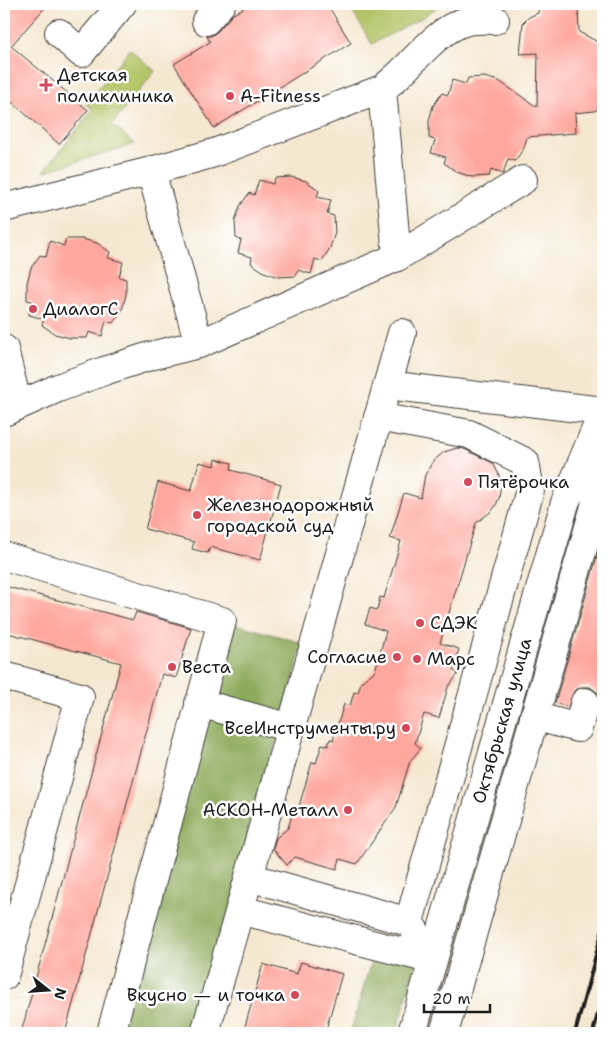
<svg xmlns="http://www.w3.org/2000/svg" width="607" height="1037" font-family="'Shantell Sans',sans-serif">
  <rect width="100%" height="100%" fill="#fff"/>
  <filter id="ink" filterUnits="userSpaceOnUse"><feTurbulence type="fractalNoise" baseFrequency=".02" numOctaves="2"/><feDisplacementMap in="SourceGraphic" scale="10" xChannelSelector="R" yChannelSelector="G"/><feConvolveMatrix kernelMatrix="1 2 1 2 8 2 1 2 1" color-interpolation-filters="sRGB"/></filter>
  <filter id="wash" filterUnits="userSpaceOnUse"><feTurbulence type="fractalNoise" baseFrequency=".0096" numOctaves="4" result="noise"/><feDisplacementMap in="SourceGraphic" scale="20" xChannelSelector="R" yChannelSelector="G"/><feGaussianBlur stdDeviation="1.12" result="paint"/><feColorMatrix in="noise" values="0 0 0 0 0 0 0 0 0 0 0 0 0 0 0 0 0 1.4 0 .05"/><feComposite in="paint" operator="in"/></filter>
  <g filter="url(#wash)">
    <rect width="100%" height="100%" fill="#f5e8d1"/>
    <!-- green -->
    <path fill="#b3c467" stroke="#687042" d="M 348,4 L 441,4 L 423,17 L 372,44 Z
      M 130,49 L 155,71 L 112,125 L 135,144 L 43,172 L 93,110 L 86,104 Z"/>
    <!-- forest -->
    <path fill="#8eaa5c" stroke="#55633c" d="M 228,622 L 303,643 L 197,1033 L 119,1033 Z
      M 374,951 L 416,962 L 397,1033 L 350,1033 Z"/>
    <g id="blocks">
      <!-- building -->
      <path fill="#fea79e" d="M 4,4 L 48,4 L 11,46 L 88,110 L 59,144 L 4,95 Z
        M 250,4 L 327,4 L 351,43 L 214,128 L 174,64 L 210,42 L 207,36 L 211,36 L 217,32 L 232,15 Z
        M 578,4 L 579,32 L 596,41 L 603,41 L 603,106 L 594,111 L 575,113 L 576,133 L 527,137 L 524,148 L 515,161 L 508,159 L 503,174 L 491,170 L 489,176 L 472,177 L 457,172 L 444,163 L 446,157 L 431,153 L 435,140 L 429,138 L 429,121 L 433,106 L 442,93 L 448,95 L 452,80 L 466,84 L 468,78 L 484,77 L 499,81 L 537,107 L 538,53 L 520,54 L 523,23 L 529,17 L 538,13 L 539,5 Z
        M 291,177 L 306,181 L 319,190 L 317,197 L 331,200 L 327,214 L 334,216 L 335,233 L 330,248 L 322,261 L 315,259 L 311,274 L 298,270 L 296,276 L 278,277 L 264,272 L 251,263 L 252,257 L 238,253 L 241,240 L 236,238 L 235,221 L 240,206 L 249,193 L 254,195 L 259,180 L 273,184 L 275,178 Z
        M 66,239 L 82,239 L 97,243 L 110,252 L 108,258 L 123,262 L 119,277 L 126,279 L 126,295 L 122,310 L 113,323 L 106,321 L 102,336 L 89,332 L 87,338 L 70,338 L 55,334 L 42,325 L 44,319 L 29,315 L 32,301 L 27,300 L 27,283 L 31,268 L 40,255 L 46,257 L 50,241 L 64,246 Z
        M 457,448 L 464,449 L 493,463 L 499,475 L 501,483 L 499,498 L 496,505 L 492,511 L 476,523 L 440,643 L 459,649 L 453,670 L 458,674 L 448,687 L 439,718 L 424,714 L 415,743 L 421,748 L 410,761 L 396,807 L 357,864 L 340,859 L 337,869 L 295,857 L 287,865 L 273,849 L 276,838 L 288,828 L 293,812 L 297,813 L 312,762 L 316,763 L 322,744 L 328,746 L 330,739 L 333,740 L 344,704 L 350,706 L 354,692 L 358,693 L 361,682 L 375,671 L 386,631 L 365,624 L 370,608 L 377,610 L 380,597 L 384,598 L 401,541 L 390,538 L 404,493 L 421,498 L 425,475 L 433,461 L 444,452 Z
        M 216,459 L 232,463 L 231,470 L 281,484 L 260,560 L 210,547 L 208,553 L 192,549 L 194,542 L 145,529 L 158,482 L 191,491 L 199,462 L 215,466 Z
        M 602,539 L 603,539 L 603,674 L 598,693 L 590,687 L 581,687 L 574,691 L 568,707 L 555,703 Z
        M 4,586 L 133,620 L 136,612 L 191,628 L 176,678 L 162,674 L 65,1033 L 21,1033 L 121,663 L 4,632 Z
        M 301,962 L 342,974 L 325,1033 L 243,1033 L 263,964 L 297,974 Z"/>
    </g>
  </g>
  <g filter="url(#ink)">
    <use href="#blocks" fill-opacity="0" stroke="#3d3b37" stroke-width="1"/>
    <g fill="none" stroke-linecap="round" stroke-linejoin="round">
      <!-- minor casing -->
      <g stroke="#3d3b37" stroke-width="30">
        <path id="minor" d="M 206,21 L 221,4
          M 59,33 L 81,53 L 122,4
          M 151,171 L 199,344
          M 4,208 L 151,171 L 214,153 L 382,89 C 411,69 432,31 467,21 C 476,19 486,20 495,20
          M 397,257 L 523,180
          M 4,349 L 18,406
          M 387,385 L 603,411
          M 4,412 L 58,388 L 104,371 L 150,356 L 199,344 L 397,257 L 382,89
          M 378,417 L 469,434 L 525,462 L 530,490 L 409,922 L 433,960
          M 4,556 L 222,621 L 111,1033
          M 4,676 L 80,697 L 4,976
          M 199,703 L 291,728
          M 534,716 L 578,728 L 585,702
          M 249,877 L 409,922
          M 240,910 L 433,960
          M 205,1033 L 402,333"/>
      </g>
      <!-- major casing -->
      <g stroke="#3d3b37" stroke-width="30">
        <g id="major">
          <path id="s1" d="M 412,1033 L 565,503 L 603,412"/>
          <path d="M 444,1033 L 595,506 L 601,436"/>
        </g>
      </g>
      <!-- minor -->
      <use href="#minor" stroke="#fff" stroke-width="28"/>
      <!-- major -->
      <use href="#major" stroke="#fff" stroke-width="28"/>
      <!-- rail -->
      <path stroke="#1c1c1c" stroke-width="4" d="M 575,1033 L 603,929
        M 593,1033 L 603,994"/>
    </g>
  </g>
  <!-- markers -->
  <g fill="#d1495b" stroke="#fff" stroke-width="2">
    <path d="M43.5 77.5h5v5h5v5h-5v5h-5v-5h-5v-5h5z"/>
    <circle cx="230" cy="96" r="5"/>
    <circle cx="33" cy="309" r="5"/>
    <circle cx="468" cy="482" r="5"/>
    <circle cx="197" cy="515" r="5"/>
    <circle cx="420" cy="623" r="5"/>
    <circle cx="397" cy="657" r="5"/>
    <circle cx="417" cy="659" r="5"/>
    <circle cx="172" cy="667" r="5"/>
    <circle cx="406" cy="728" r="5"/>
    <circle cx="348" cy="810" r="5"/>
    <circle cx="295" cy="995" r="5"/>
  </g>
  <g text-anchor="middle" stroke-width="5" stroke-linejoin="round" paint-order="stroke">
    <!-- poi labels -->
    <g font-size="18" fill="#1c1c1c" stroke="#fff" text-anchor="start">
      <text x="57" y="81">Детская<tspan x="57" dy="21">поликлиника</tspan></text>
      <text x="240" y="102">A-Fitness</text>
      <text x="43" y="315">ДиалогС</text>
      <text x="478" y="488">Пятёрочка</text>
      <text x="207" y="511">Железнодорожный<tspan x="207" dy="21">городской суд</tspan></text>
      <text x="430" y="629">СДЭК</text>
      <text x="387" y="663" text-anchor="end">Согласие</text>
      <text x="427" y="665">Марс</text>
      <text x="182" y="673">Веста</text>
      <text x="396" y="734" text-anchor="end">ВсеИнструменты.ру</text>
      <text x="338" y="816" text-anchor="end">АСКОН-Металл</text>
      <text x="285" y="1001" text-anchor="end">Вкусно — и точка</text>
    </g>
    <!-- street labels -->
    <g font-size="18" fill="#1c1c1c" stroke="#fff">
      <text dy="6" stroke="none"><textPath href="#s1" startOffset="325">Октябрьская улица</textPath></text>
    </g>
  </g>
  <!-- margin -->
  <rect width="607" height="1037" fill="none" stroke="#fff" stroke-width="20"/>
  <!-- north arrow -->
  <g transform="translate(48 990) rotate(107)" stroke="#ffffff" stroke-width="4" paint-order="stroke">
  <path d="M0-4L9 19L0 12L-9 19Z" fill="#1c1c1c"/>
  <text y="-8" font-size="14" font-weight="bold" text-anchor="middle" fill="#1c1c1c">N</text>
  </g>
  <!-- scale -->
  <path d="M424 1004v8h66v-8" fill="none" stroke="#1c1c1c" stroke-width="2.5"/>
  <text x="432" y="1004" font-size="15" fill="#1c1c1c" stroke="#ffffff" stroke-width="4" paint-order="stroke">20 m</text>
</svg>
